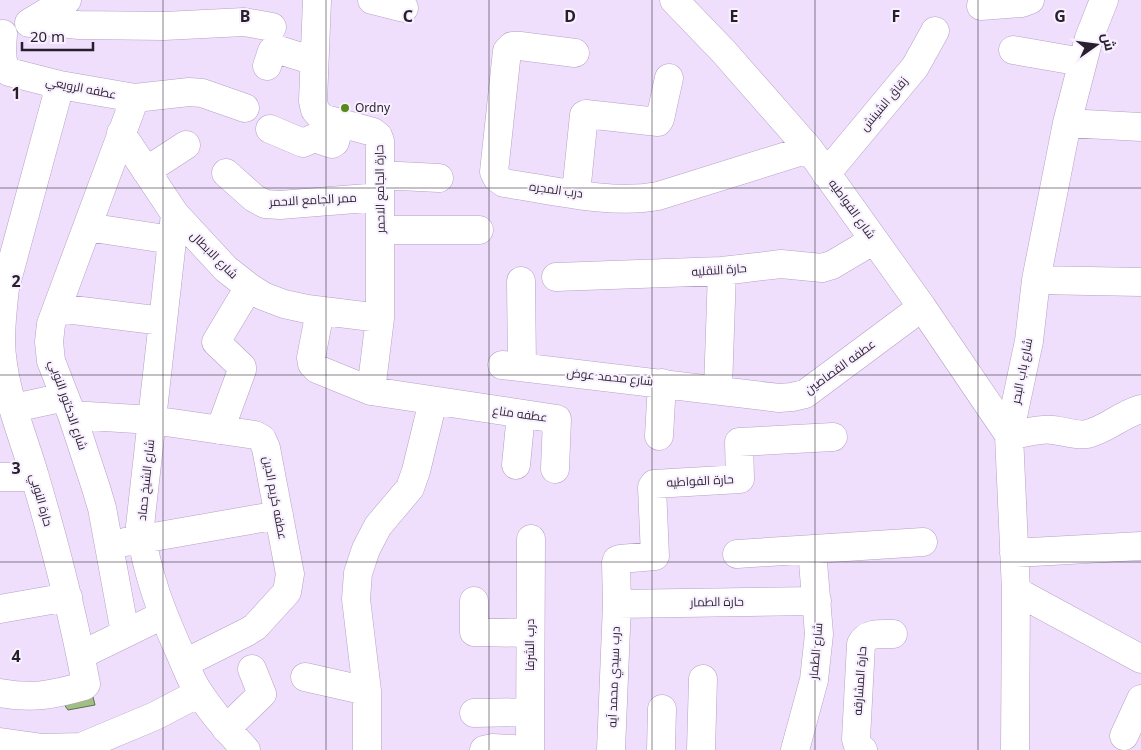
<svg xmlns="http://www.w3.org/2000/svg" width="1141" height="750" font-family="'Noto Sans',Cairo,sans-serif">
  <rect width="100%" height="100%" fill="#efdffc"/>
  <!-- building -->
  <path fill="#9fbf83" stroke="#5d6f4e" d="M 93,697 L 95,705 L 68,710 L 63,703 Z"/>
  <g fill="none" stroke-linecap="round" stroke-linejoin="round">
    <!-- minor casing -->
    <g stroke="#b5a1c4" stroke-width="29">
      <path id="minor" d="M 317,0 L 313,101 L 315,110 L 322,118 L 373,132 L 378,136 L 380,141 L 380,318 L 371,391
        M 372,0 L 404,8
        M 674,0 L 724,52 L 809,149 L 922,307 L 1009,435 C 1022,434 1041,428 1052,430 C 1065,431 1075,436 1087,434 C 1106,430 1120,415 1141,409
        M 981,6 L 1022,3 L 1030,0
        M 34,20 L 79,25 L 164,26 L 244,22 L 272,27
        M 29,23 L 67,0
        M 3,34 C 2,47 0,64 9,72 L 60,85 L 135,98 L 189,92 L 202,93 L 245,108
        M 1013,50 L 1082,62
        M 575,53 L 520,46 L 512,46 L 507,51 L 494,172 L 497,178 L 504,183 C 553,190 610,205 658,196 L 809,149
        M 267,66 L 272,51 L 276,49 L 314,61
        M 1067,123 L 1141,127
        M 270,129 L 303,143 L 314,138 L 332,144 L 335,142 L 340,123
        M 121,133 L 175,214 L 226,269 L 249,287 L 263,296 L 284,304 L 307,309 L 380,318
        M 146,171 L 186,145
        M 226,173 L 254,198 L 265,204 L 280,205 L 380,197
        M 826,174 L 915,67 L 935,31
        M 380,175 L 439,178
        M 576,193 L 584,115 L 586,114 L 658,122 L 660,119 L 669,78
        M 175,214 L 140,526 C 147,575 160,608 180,653 C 186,666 191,682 200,694 C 213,714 229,732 246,750
        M 87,227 L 172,240
        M 380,230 L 479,230
        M 556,277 L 722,271 L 781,264 L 822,268 L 832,265 L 874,240
        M 1036,280 L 1141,282
        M 521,281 L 522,367
        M 57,308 L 163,321
        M 320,311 L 311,358 L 312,364 L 317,369 L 371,391 L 557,419 L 555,469
        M 502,365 L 779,398 L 792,397 L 805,394 L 922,307
        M 718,389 L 722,271
        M 14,408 L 65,397
        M 72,415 L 152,420 L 255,435 L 262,439 L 266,448 L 290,574 L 287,592 L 255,627 L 247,632 L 185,663
        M 220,430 L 242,370 L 242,367 L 216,342 L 249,287
        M 659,436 L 662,383
        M 516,465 L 521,414
        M 0,477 L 35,477
        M 125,542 L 279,515
        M 1014,553 L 1141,546
        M 737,554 L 923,542
        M 1016,591 L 1141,659
        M 474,601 L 474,632 L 530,633
        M 617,604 L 817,601
        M 0,609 L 68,597
        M 125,633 L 102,508 L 96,488 L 72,415 L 51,361 L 49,342 L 51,324 L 135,98
        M 81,655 L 163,615
        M 305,677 L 367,691
        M 0,693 C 33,699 52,695 84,686 L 86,684 C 73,614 55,545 35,477 C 22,432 2,388 1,341 C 1,323 3,306 5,288 L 60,85
        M 474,713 L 530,712
        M 226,729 L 262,694 L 252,669
        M 1124,736 L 1141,699
        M 0,742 L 43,748 L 81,747 L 155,716 L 199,693
        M 367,750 L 367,691 L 356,599 L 358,573 L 366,549 L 378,526 L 410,488 L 416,471 L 433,401
        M 484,750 L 493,748 L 530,750
        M 530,750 L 531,539
        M 611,750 L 617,604 L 616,563 L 617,560 L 620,559 L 655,556 L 652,487 L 654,484 L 740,479 L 739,442 L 833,437
        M 661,750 L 662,709
        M 701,750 L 703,679
        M 795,750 L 814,680 L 819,634 L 812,550
        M 863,750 L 858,746 L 856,739 L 861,644 C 867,632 881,634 893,634
        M 1015,750 L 1016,591 L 1009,435 L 1029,341 L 1036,280 L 1067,123 L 1089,38 L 1104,0"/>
    </g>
    <!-- minor -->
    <use href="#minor" stroke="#fff" stroke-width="28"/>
  </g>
  <!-- grid -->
  <path fill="none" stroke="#271f2c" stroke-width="1" stroke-opacity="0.55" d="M 163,0 L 163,750M 326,0 L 326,750M 489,0 L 489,750M 652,0 L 652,750M 815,0 L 815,750M 978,0 L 978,750M 0,188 L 1141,188M 0,375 L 1141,375M 0,562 L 1141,562"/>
  <!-- markers -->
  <circle fill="#59881c" stroke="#f8f0fe" stroke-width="2" cx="345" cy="108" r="5"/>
  <g text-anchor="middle" stroke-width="4" stroke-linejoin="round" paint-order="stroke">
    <!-- street labels -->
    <g font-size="12" fill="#271f2c" stroke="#f8f0fe">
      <text transform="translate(81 88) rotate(11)" y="4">عطفه الرويعي</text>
      <text transform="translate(884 104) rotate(-50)" y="4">زقاق الشينش</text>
      <text transform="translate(380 189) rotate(-91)" y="4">حارة الجامع الاحمر</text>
      <text transform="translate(556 190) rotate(8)" y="4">درب المجره</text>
      <text transform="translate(313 200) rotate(-3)" y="4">ممر الجامع الاحمر</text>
      <text transform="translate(852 209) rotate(54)" y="4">شارع الفواطيه</text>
      <text transform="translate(214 255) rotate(45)" y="4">شارع الابطال</text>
      <text transform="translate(719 270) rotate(-4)" y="4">حارة النقليه</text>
      <text transform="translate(840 367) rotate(-36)" y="4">عطفه القصاصين</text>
      <text transform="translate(1022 371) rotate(-79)" y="4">شارع باب البحر</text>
      <text transform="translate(610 377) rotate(6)" y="4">شارع محمد عوض</text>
      <text transform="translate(68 405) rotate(71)" y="4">شارع الدكتور النوبي</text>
      <text transform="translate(520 414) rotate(8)" y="4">عطفه مناع</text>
      <text transform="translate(146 480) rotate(-84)" y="4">شارع الشيخ حماد</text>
      <text transform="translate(700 481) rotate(-3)" y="4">حارة الفواطيه</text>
      <text transform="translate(275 498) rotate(79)" y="4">عطفه كريم الدين</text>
      <text transform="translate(41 500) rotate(74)" y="4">حارة النوبي</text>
      <text transform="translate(717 602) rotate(-1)" y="4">حارة الطمار</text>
      <text transform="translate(530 645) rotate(-90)" y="4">درب الشرفا</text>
      <text transform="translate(816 651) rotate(-85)" y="4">شارع الطمار</text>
      <text transform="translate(614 677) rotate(-88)" y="4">درب سيدي محمد آيه</text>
      <text transform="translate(860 681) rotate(-86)" y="4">حارة المشارقه</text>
    </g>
    <!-- poi labels -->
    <g font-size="12" fill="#271f2c" stroke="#f8f0fe" text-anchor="start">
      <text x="355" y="112">Ordny</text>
    </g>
  </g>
  <g font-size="16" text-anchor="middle" font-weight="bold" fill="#271f2c" stroke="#f8f0fe" stroke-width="4" stroke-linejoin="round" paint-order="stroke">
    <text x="245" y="22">B</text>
    <text x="408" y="22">C</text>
    <text x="570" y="22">D</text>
    <text x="734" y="22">E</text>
    <text x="896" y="22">F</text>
    <text x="1060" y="22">G</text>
    <text x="16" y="99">1</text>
    <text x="16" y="287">2</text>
    <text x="16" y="474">3</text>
    <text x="16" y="662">4</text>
  </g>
  <!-- north arrow -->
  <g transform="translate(1096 45) rotate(76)" stroke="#f8f0fe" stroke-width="4" paint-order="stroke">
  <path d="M0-4L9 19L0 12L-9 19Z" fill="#271f2c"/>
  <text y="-8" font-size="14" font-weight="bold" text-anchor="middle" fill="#271f2c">ش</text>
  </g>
  <!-- scale -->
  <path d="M22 42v8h71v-8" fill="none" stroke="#271f2c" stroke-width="2.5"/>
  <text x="30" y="42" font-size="15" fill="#271f2c" stroke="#f8f0fe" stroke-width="4" paint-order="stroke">20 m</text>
</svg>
